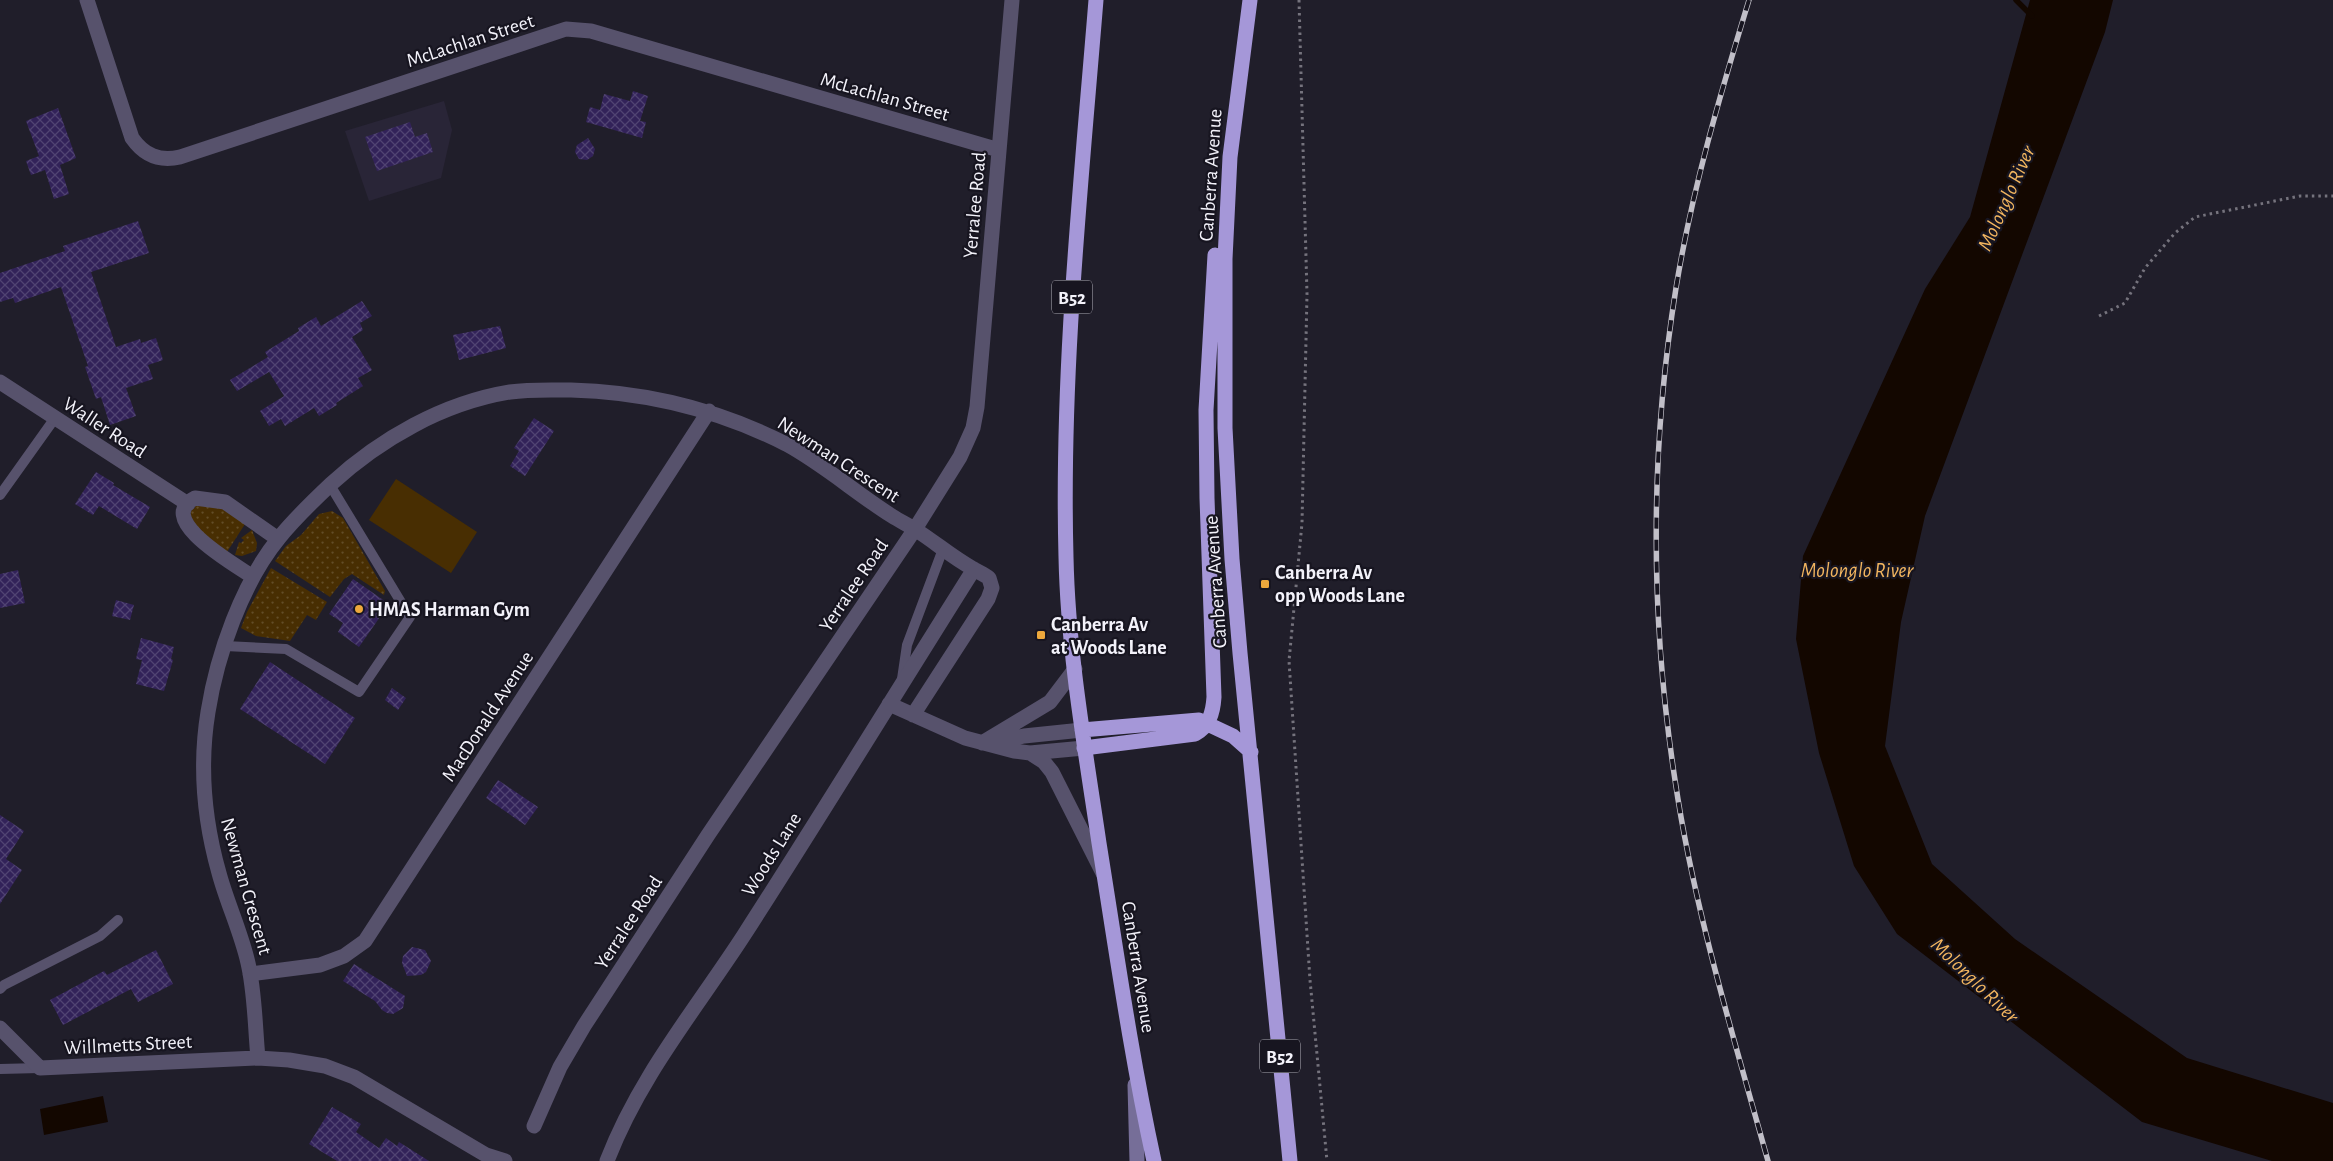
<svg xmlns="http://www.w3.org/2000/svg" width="2333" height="1161" font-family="'Alegreya Sans',sans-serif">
  <defs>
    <pattern id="grass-dots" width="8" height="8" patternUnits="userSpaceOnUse" patternTransform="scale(1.25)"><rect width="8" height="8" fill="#482e02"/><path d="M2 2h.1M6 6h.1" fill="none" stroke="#634d28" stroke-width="1.8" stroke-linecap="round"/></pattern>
    <pattern id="building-cross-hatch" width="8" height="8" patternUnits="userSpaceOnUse" patternTransform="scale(1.25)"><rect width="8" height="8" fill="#322259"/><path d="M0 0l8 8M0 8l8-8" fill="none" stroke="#504372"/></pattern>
  </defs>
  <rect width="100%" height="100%" fill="#201e2a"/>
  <!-- built -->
  <path fill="#292537" d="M 444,101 L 452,130 L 441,178 L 369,201 L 345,131 Z"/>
  <!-- grass -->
  <path fill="url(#grass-dots)" d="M 196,505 L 218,506 L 245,524 L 227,552 L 202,535 L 190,515 L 192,508 L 194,509 Z
    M 332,511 L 343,518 L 385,591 L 384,595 L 352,574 L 344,579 L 330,597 L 275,561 L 286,546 L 301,535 L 319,514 Z
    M 252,530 L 257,543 L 256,551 L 242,556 L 235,555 L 239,542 L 241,543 L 244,540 L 241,538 Z
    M 271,568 L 327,602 L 316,620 L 307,615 L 290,641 L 256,636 L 241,628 L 247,612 Z"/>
  <!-- pitch -->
  <path fill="#482e02" d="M 396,479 L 477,532 L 451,573 L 369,520 Z"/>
  <!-- water -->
  <path fill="#130700" d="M 2030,0 L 2113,0 L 2105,32 L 1925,516 L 1901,622 L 1885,746 L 1932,864 L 2015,939 L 2187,1058 L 2333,1103 L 2333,1161 L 2272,1161 L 2142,1122 L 1897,934 L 1854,866 L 1819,753 L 1796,639 L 1803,556 L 1925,289 L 1970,217 Z
    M 103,1096 L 108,1122 L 44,1135 L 40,1109 Z"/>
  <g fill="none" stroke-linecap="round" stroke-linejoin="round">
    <!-- stream -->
    <path stroke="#130700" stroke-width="5.5" d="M 2016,0 L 2032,16"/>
  </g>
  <!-- building -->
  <path fill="url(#building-cross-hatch)" d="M 633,91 L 648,96 L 640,121 L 646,122 L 642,138 L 586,122 L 590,107 L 600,110 L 604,94 L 630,101 Z
    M 58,108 L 76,158 L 60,165 L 69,194 L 54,199 L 45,170 L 31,175 L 26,161 L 39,156 L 26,121 Z
    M 410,122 L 415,137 L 427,133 L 433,152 L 377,171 L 365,137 Z
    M 588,138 L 595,149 L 593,156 L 587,160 L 579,159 L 575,152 L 577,145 Z
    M 138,221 L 149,253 L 91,272 L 116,347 L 140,339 L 141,343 L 156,338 L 163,360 L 148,365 L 153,379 L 126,388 L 136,416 L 110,425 L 101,397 L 96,399 L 85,367 L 88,366 L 61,287 L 15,303 L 13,298 L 0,302 L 0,273 L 65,251 L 63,246 Z
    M 362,301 L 372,316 L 360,323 L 363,330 L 352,337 L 372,370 L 358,378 L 363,386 L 336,403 L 337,405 L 319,416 L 314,408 L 285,426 L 281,419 L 269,426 L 260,411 L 284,396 L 269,372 L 237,391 L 230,380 L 268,357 L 265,352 L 299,331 L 298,328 L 316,317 L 321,326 Z
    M 500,326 L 506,348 L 459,360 L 453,335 Z
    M 534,418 L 554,431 L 525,476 L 510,466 L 519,451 L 514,448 Z
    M 96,472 L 114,483 L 113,485 L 150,507 L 137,529 L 99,506 L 93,515 L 75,504 Z
    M 18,570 L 25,603 L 0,608 L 0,574 Z
    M 353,579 L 389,604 L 359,647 L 338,632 L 343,623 L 329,614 Z
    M 116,600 L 134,605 L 130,620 L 112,616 Z
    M 141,638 L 174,647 L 171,659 L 173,660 L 164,691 L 136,684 L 142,660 L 136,659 Z
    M 270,662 L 355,718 L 325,764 L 240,709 Z
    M 392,688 L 406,698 L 398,710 L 385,700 Z
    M 498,780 L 538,807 L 525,825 L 486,798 Z
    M 0,815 L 24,831 L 6,859 L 22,870 L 0,904 Z
    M 412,947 L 425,950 L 431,961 L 426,972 L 421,975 L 407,976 L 402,963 L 403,956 Z
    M 156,950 L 173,984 L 138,1002 L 131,989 L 63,1025 L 50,1000 L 104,971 L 107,975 Z
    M 354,964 L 405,996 L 403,1008 L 393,1014 L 387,1013 L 382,1010 L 375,1001 L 343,981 Z
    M 332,1107 L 361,1124 L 356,1132 L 379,1148 L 386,1138 L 397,1146 L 399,1142 L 429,1161 L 337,1161 L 309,1144 Z"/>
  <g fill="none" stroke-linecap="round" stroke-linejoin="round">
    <!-- path -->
    <path stroke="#75737d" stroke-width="3" stroke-dasharray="2.5 4" stroke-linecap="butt" d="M 1299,0 L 1307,294 L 1302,523 L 1289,661 L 1310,980 L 1327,1161
      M 2099,316 L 2125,303 L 2145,268 L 2175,233 L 2195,217 L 2300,196 L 2333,196"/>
    <!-- lane -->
    <path stroke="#57526c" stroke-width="10" d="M 0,495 L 55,418
      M 225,646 L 286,649 L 359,692 L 410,617 L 330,485
      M 902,679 L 907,645 L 943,549
      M 0,989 L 4,985 L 100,936 L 118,920
      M 0,1069 L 40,1068"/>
    <!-- street -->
    <path stroke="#57526c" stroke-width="15" d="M 87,0 L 132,138 C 144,155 159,162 180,157 L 566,29 L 591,31 L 999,150
      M 0,382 L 188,504
      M 253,577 C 239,567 152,519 195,498 L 225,502 L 278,539
      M 889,704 L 965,738 L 1014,751 L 1030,753 L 1084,748
      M 982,743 L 1050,702 L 1075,669
      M 992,743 L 1024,736 L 1082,730
      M 1030,753 L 1044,762 L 1052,772 L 1103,873
      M 250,974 L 320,965 L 344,956 L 365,941 L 709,411
      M 0,1028 L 40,1068 L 258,1058
      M 534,1126 L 560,1067 L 584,1026 L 708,835 L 915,529 L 960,457 L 973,428 L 977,407 L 1012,0
      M 505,1161 L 486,1155 L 354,1077 L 325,1066 L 289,1060 L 258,1058 C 255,1027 255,993 248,963 C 241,932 227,903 219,873 C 204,820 199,767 208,712 C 217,655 242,583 279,538 C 294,519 313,501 331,484 C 380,439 443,403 510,392 C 530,389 551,390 571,390 C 647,392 717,409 786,444 C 823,464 857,494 892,516 C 900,521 908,525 916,530 C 935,542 952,557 972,568 C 978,572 984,574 989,578 L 992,588 L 988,599 L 913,715
      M 607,1161 C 639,1077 696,1009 744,935 C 822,814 897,691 974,569"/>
    <!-- secondary -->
    <path stroke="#766e98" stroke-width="15" d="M 1135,1085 L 1137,1161"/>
    <!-- highway -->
    <path stroke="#a597d8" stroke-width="15" d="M 1096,0 C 1081,185 1061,371 1066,557 C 1068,653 1085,748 1099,843 C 1116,949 1131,1056 1154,1161
      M 1250,0 L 1230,157 L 1225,259 L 1225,428 L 1232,559 L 1240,653 L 1290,1161
      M 1082,730 L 1199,720 L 1233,736 L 1251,752
      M 1084,748 L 1195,734 C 1209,726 1213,713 1214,697 L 1207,498 L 1206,410 L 1215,255"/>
    <!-- rail casing -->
    <g stroke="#c1bfc8" stroke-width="5.5">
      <path id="rail" d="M 1749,0 C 1720,95 1692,190 1676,288 C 1650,450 1650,617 1675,780 C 1694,909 1733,1035 1768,1161"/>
    </g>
    <!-- rail -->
    <use href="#rail" stroke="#171520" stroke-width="4" stroke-dasharray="11" stroke-linecap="butt"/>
  </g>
  <!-- markers -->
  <g fill="#eda83c" stroke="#171520" stroke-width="2">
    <rect x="1260" y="579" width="10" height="10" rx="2.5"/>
    <circle cx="359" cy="609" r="5"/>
    <rect x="1036" y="630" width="10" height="10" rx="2.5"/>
  </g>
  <g text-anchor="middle" stroke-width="4.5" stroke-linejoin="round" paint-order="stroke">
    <!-- shield labels -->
    <g fill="#171520" stroke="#b1b0b9" stroke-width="1">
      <rect x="1052" y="280.5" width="40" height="33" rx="4"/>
      <rect x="1260" y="1039.5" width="40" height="33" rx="4"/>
    </g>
    <g font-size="19" font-weight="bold" fill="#f3f2fa">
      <text x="1072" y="304">B52</text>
      <text x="1280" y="1063">B52</text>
    </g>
    <!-- street labels -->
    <g font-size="20" fill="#f3f2fa" stroke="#171520">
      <text transform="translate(470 40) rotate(-18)" y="7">McLachlan Street</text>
      <text transform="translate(885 96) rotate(16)" y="7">McLachlan Street</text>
      <text transform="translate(1210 175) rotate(-86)" y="7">Canberra Avenue</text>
      <text transform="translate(974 205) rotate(-85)" y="7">Yerralee Road</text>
      <text transform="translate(105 427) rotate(33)" y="7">Waller Road</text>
      <text transform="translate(839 459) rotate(33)" y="7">Newman Crescent</text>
      <text transform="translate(1215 582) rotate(-94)" y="7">Canberra Avenue</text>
      <text transform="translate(853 585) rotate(-56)" y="7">Yerralee Road</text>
      <text transform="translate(487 716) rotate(-57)" y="7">MacDonald Avenue</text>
      <text transform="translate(771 854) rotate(-58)" y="7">Woods Lane</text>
      <text transform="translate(247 886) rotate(74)" y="7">Newman Crescent</text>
      <text transform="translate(628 922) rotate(-57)" y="7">Yerralee Road</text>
      <text transform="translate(1139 967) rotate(81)" y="7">Canberra Avenue</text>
      <text transform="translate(128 1044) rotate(-3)" y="7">Willmetts Street</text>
    </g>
    <!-- poi labels -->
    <g font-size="20" font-weight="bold" fill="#f3f2fa" stroke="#171520" text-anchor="start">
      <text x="1275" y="579">Canberra Av<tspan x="1275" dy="23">opp Woods Lane</tspan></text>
      <text x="369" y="616">HMAS Harman Gym</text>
      <text x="1051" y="631">Canberra Av<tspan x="1051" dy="23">at Woods Lane</tspan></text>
    </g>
    <!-- water labels -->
    <g font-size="21" font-style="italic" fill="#f2b55f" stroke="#171520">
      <text transform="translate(2006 198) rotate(-66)" y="7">Molonglo River</text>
      <text x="1857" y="577">Molonglo River</text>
      <text transform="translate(1975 980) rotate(44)" y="7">Molonglo River</text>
    </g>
  </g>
</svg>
